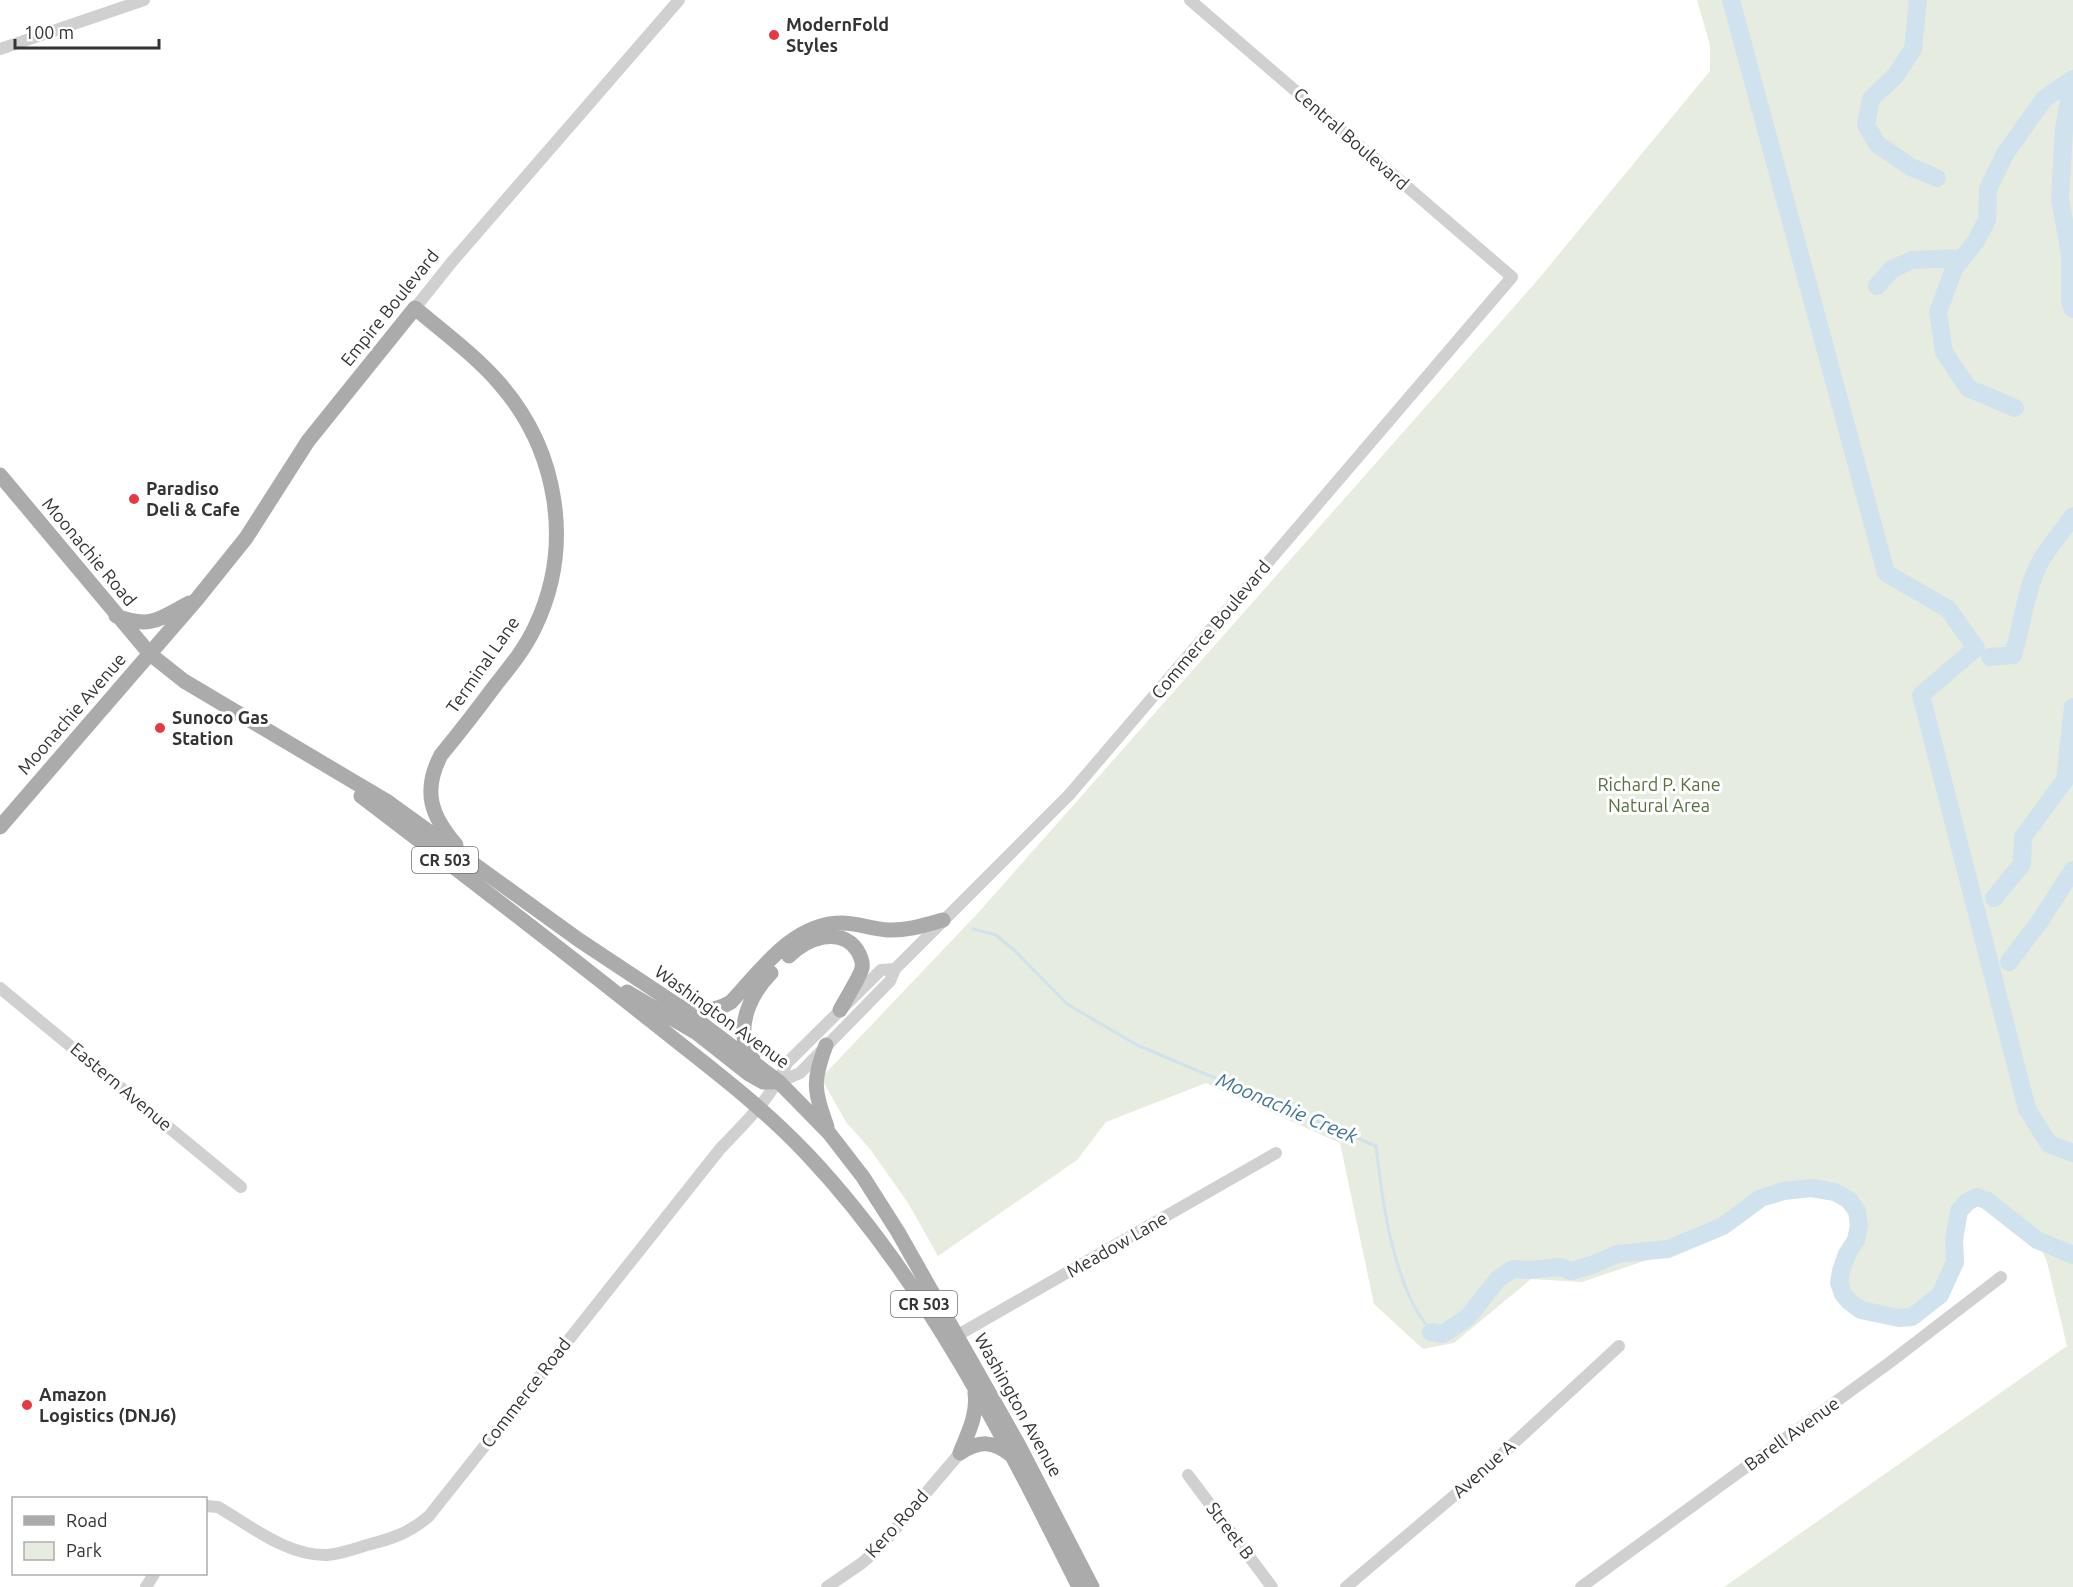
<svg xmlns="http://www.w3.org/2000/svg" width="2073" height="1587" font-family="Ubuntu,sans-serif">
  <rect width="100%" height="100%" fill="#fff"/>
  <!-- green -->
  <path fill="#e6ecdf" d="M 1697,0 L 2073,0 L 2073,1587 L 1724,1587 L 2067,1346 L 2047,1262 L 2037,1240 L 1985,1200 L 1977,1197 L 1967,1202 L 1959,1211 L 1954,1240 L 1955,1262 L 1940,1295 L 1912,1317 L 1899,1318 L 1861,1310 L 1850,1302 L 1843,1294 L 1839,1283 L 1841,1271 L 1847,1254 L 1856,1240 L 1859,1226 L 1857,1211 L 1849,1200 L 1835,1192 L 1811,1188 L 1784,1191 L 1761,1198 L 1723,1226 L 1705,1234 L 1689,1246 L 1582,1282 L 1531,1279 L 1454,1343 L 1423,1349 L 1374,1304 L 1340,1143 L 1206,1083 L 1106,1122 L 1077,1160 L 938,1256 L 908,1203 L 870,1149 L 846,1122 L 821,1078 L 978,913 L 1536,282 L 1710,71 L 1710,45 Z"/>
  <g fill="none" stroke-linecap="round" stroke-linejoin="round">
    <!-- stream -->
    <path stroke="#cfe2ee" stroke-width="3" d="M 973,929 L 996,935 L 1015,951 L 1067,1004 L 1137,1045 L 1376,1146 C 1382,1198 1389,1251 1411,1300 C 1416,1311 1424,1322 1431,1332"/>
    <!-- river -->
    <path stroke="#cfe2ee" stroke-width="18" d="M 1731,0 L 1886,573 L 1948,609 L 1976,648 L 1921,695 L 2027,1109 L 2049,1144 L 2073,1153
      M 1918,0 L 1913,49 L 1896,75 L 1871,99 L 1866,125 L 1877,144 L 1911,167 L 1937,178
      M 2073,90 L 2070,95 L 2064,129 L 2060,199 L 2070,254 L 2070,302 L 2073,309
      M 1877,286 L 1892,269 L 1912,260 L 1962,258
      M 2015,408 L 1968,388 L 1944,352 L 1938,312 L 1954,269 L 1976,241 L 1987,220 L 1988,189 L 2005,154 L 2044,99 L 2073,79
      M 1990,657 L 2013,655 C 2022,626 2025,594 2038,566 C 2047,548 2062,532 2073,516
      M 1994,898 L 2022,864 L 2023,837 L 2065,780 L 2073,707
      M 2009,962 L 2040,921 L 2073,870
      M 1431,1332 L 1443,1334 L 1468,1317 L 1498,1279 L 1513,1269 L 1528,1270 L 1560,1267 L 1571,1271 L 1592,1265 L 1617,1254 L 1668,1249 L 1723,1226 L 1761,1198 L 1784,1191 L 1811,1188 L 1835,1192 L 1849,1200 L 1857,1211 L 1859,1226 L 1856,1240 L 1847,1254 L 1841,1271 L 1839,1283 L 1843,1294 L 1850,1302 L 1861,1310 L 1899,1318 L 1912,1317 L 1940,1295 L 1955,1262 L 1954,1240 L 1959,1211 L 1967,1202 L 1977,1197 L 1986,1200 L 2037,1240 L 2073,1255"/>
    <!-- minor -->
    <path stroke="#d0d0d0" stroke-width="12" d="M 0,49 L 144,0
      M 415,308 L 451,263 L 679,0
      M 0,988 L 241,1187
      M 779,1082 L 800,1073 L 890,981 L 895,969 L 1069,795 L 1512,277 L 1190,0
      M 958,1335 L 1276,1153
      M 1188,1475 L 1272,1587
      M 206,1506 L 218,1507 C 251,1526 287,1556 327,1555 C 340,1554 354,1549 367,1545 C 391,1539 410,1533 429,1516 L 720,1149 C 746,1122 772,1097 787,1063 L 881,970 L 895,969
      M 146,1587 L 154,1574
      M 827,1587 L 862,1563 L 880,1547 L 960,1453
      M 1346,1587 L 1488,1467 L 1619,1346
      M 1581,1587 L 1889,1363 L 2001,1277"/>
    <!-- major -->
    <path stroke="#ababab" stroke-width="15" d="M 0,475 L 150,654 L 184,681 L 388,802 L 579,940 L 677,1005 L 779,1082 L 829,1133 L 863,1177 L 898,1232 L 1018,1444 L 1092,1587
      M 116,616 C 151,629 159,619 189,603
      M 361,796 C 458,870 555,944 650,1020 C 704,1063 760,1104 807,1154 C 925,1279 1003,1435 1079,1587
      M 0,827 L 197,599 L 246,538 L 308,441 L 415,308 C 443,332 475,355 500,384 C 558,451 574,546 535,627 C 525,649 509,668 494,687 C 477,710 459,733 441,755 C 422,791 431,816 456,845
      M 789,956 C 806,939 840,925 857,950 C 860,955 863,963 862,968 C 861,975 844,1002 840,1010
      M 627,992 L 697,1033 L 749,1074 L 763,1082 L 779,1082
      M 683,1007 C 701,1012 714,1012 731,1002 C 761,970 793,923 842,923 C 857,923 872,929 888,930 C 906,931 925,925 943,920
      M 826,1045 C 812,1083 814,1089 827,1127
      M 753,1059 C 751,1056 747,1051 746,1047 C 738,1020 753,991 771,973
      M 960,1453 C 968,1433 978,1414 975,1393
      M 960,1453 C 980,1440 993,1441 1011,1455"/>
  </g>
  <!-- markers -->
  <g fill="#e63946" stroke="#fff" stroke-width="2">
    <circle cx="774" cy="35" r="6"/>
    <circle cx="134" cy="499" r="6"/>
    <circle cx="160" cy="728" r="6"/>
    <circle cx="27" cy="1405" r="6"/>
  </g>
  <g text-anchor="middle" stroke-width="6" stroke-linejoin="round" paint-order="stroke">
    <!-- shield labels -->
    <g fill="#fff" stroke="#707070" stroke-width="1.5">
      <rect x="412" y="847" width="66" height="26" rx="4.5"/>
      <rect x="891" y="1291" width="66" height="26" rx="4.5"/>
    </g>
    <g font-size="16" font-weight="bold" fill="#333">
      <text x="445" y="866">CR 503</text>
      <text x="924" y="1310">CR 503</text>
    </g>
    <!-- poi labels -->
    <g font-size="18" font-weight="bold" fill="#333" stroke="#fff" text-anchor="start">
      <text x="786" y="31">ModernFold<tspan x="786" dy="21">Styles</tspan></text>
      <text x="146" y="495">Paradiso<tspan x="146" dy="21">Deli &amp; Cafe</tspan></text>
      <text x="172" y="724">Sunoco Gas<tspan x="172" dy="21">Station</tspan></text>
      <text x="39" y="1401">Amazon<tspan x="39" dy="21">Logistics (DNJ6)</tspan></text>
    </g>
    <!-- street labels -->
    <g font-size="18" fill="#333" stroke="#fff">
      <text transform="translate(1351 139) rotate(41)" y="6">Central Boulevard</text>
      <text transform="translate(390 308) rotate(-51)" y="6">Empire Boulevard</text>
      <text transform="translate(89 552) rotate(50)" y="6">Moonachie Road</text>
      <text transform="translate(1211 630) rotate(-50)" y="6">Commerce Boulevard</text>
      <text transform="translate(483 665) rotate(-55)" y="6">Terminal Lane</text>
      <text transform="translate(72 714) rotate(-49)" y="6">Moonachie Avenue</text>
      <text transform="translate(722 1017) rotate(36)" y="6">Washington Avenue</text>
      <text transform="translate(121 1087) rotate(40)" y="6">Eastern Avenue</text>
      <text transform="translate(1117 1245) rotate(-30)" y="6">Meadow Lane</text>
      <text transform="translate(526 1393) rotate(-52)" y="6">Commerce Road</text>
      <text transform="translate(1018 1405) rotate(61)" y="6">Washington Avenue</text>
      <text transform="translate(1792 1434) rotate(-36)" y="6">Barell Avenue</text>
      <text transform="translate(1484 1469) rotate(-42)" y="6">Avenue A</text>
      <text transform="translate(897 1524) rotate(-48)" y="6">Kero Road</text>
      <text transform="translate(1230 1531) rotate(53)" y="6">Street B</text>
    </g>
    <!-- park labels -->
    <g font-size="18" fill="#56703f" stroke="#fff">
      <text x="1659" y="791">Richard P. Kane<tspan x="1659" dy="21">Natural Area</tspan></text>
    </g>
    <!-- water labels -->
    <g font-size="20" font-style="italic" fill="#3f7597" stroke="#fff">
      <text transform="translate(1287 1108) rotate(23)" y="7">Moonachie Creek</text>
    </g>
  </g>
  <!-- legend -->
  <rect x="12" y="1497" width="195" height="78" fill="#ffffff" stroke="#adadad" stroke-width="1.5"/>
  <rect x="24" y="1516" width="30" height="9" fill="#ababab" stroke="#adadad" stroke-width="1.5"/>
  <text x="66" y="1527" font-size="18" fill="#333333">Road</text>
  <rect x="24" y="1542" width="30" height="18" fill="#e6ecdf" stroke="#adadad" stroke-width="1.5"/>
  <text x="66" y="1557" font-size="18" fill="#333333">Park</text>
  <!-- scale -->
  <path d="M15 39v9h144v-9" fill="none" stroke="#333333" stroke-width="3"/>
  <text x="24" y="39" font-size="18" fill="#333333" stroke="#ffffff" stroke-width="4.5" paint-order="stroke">100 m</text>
</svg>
